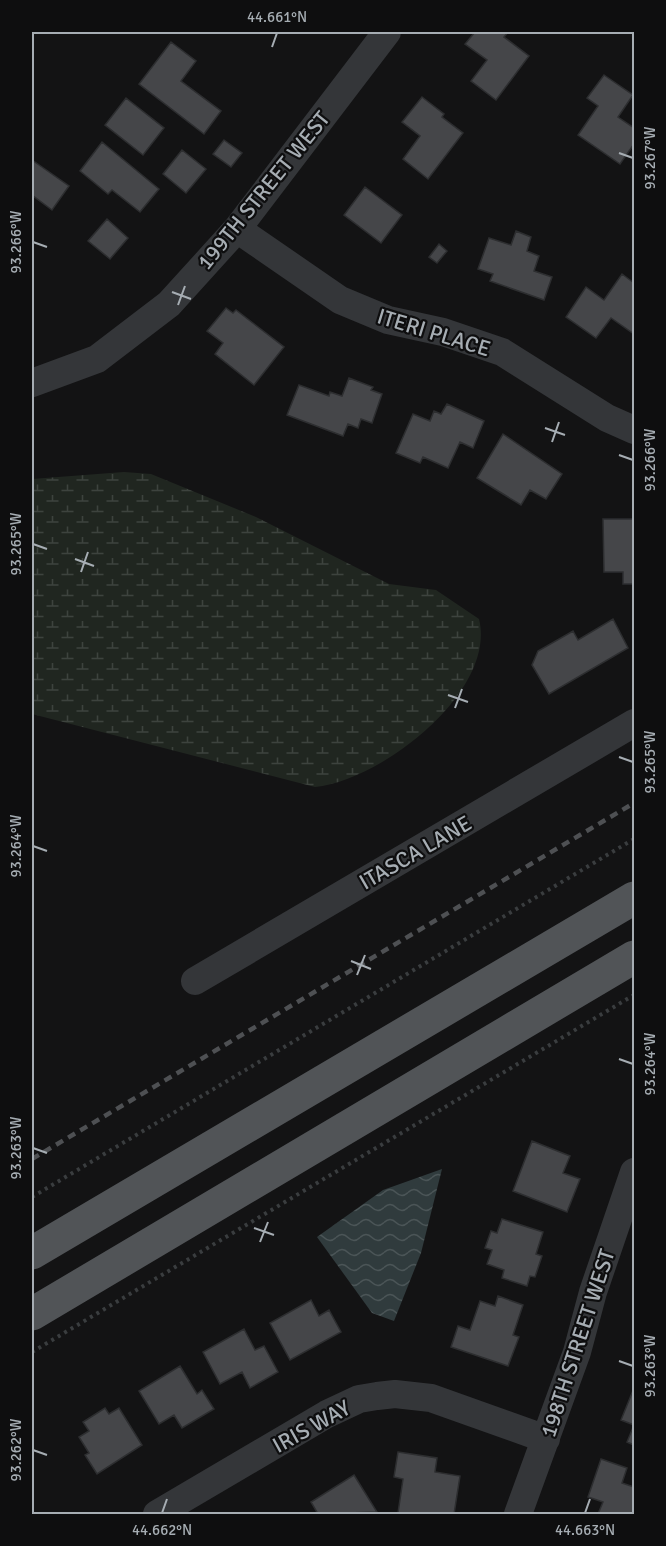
<svg xmlns="http://www.w3.org/2000/svg" width="666" height="1546" font-family="Signika,sans-serif">
  <defs>
    <pattern id="wetland-marsh" width="20" height="14" patternUnits="userSpaceOnUse" patternTransform="scale(1.5)"><rect width="20" height="14" fill="#202620"/><path d="M1 5h8M5 5V1M11 12h8M15 12V8" fill="none" stroke="#3d433e"/></pattern>
    <pattern id="water-waves" width="16" height="10" patternUnits="userSpaceOnUse" patternTransform="scale(1.5)"><rect width="16" height="10" fill="#303b3d"/><path d="M0 5q4-4 8 0t8 0" fill="none" stroke="#4b5557"/></pattern>
  </defs>
  <rect width="100%" height="100%" fill="#131314"/>
  <!-- wetland -->
  <path fill="url(#wetland-marsh)" d="M 124,472 L 151,474 L 256,517 L 389,584 L 436,590 L 479,619 C 497,692 380,781 315,787 L 32,714 L 32,479 Z"/>
  <!-- water -->
  <path fill="url(#water-waves)" d="M 442,1169 L 421,1253 L 394,1321 L 372,1313 L 317,1237 L 383,1190 Z"/>
  <!-- building -->
  <path fill="#454649" stroke="#2d2e30" stroke-width="1.5" d="M 475,32 L 508,32 L 504,37 L 529,56 L 496,100 L 471,81 L 487,60 L 465,44 Z
    M 171,42 L 196,61 L 181,81 L 221,111 L 204,134 L 139,84 Z
    M 604,75 L 633,95 L 618,117 L 634,128 L 634,144 L 620,164 L 578,135 L 598,106 L 587,98 Z
    M 422,97 L 444,114 L 442,117 L 463,133 L 428,179 L 403,159 L 420,136 L 402,122 Z
    M 126,98 L 164,128 L 143,155 L 105,125 Z
    M 224,140 L 242,153 L 231,167 L 213,154 Z
    M 102,142 L 159,189 L 140,212 L 112,190 L 108,194 L 80,171 Z
    M 182,150 L 206,169 L 186,193 L 163,174 Z
    M 32,160 L 69,186 L 52,210 L 32,195 Z
    M 365,187 L 402,215 L 381,243 L 344,215 Z
    M 107,219 L 128,238 L 110,259 L 88,241 Z
    M 516,231 L 531,237 L 527,251 L 539,256 L 534,271 L 552,277 L 544,300 L 490,281 L 493,274 L 478,269 L 489,238 L 511,245 Z
    M 439,244 L 447,251 L 437,263 L 429,257 Z
    M 622,274 L 634,283 L 634,334 L 611,318 L 596,338 L 566,317 L 586,287 L 604,300 Z
    M 226,308 L 233,313 L 236,310 L 284,347 L 254,385 L 215,354 L 223,343 L 207,331 Z
    M 349,378 L 373,387 L 371,390 L 382,394 L 372,423 L 361,419 L 358,428 L 348,424 L 343,436 L 287,415 L 299,385 L 329,396 L 330,392 L 342,396 Z
    M 447,404 L 484,421 L 473,448 L 460,442 L 448,468 L 423,457 L 420,463 L 396,453 L 413,414 L 430,421 L 434,411 L 441,414 Z
    M 503,434 L 562,474 L 546,499 L 530,490 L 521,505 L 477,478 Z
    M 633,513 L 634,584 L 623,584 L 623,572 L 604,572 L 603,519 L 633,519 Z
    M 613,619 L 628,648 L 549,694 L 532,665 L 538,651 L 573,631 L 578,640 Z
    M 532,1141 L 570,1156 L 563,1173 L 580,1179 L 567,1212 L 513,1191 Z
    M 502,1219 L 543,1232 L 536,1254 L 542,1256 L 535,1277 L 530,1276 L 527,1286 L 502,1278 L 504,1270 L 487,1264 L 492,1250 L 485,1248 L 491,1231 L 497,1233 Z
    M 498,1296 L 523,1305 L 513,1335 L 519,1337 L 508,1366 L 451,1347 L 458,1326 L 470,1330 L 480,1301 L 495,1306 Z
    M 311,1300 L 319,1316 L 329,1310 L 341,1332 L 290,1360 L 270,1323 Z
    M 244,1329 L 255,1350 L 264,1346 L 278,1372 L 250,1388 L 242,1372 L 220,1384 L 203,1352 Z
    M 180,1366 L 197,1394 L 202,1390 L 214,1409 L 182,1428 L 174,1415 L 159,1424 L 139,1391 Z
    M 634,1388 L 634,1445 L 627,1442 L 634,1425 L 621,1420 Z
    M 105,1408 L 109,1414 L 119,1408 L 142,1445 L 97,1474 L 85,1455 L 89,1453 L 79,1437 L 89,1431 L 83,1422 Z
    M 398,1452 L 437,1458 L 435,1472 L 460,1476 L 454,1514 L 398,1513 L 403,1479 L 394,1477 Z
    M 601,1459 L 627,1468 L 622,1483 L 634,1487 L 634,1514 L 598,1514 L 603,1502 L 588,1497 Z
    M 354,1475 L 377,1512 L 318,1514 L 311,1502 Z"/>
  <g fill="none" stroke-linecap="round" stroke-linejoin="round">
    <!-- path -->
    <path stroke="#3a3d3f" stroke-width="4" stroke-dasharray="3 4.5" stroke-linecap="butt" d="M 32,1197 L 634,839
      M 32,1352 L 634,995"/>
    <!-- minor -->
    <path stroke="#343639" stroke-width="28" d="M 237,229 L 340,300 L 388,320 L 443,332 L 502,352 L 607,418 L 634,430
      M 32,383 L 97,359 L 169,304 L 237,229 L 387,32
      M 195,981 L 634,723
      M 157,1514 L 327,1414 L 359,1399 L 377,1396 L 395,1394 L 431,1398 L 546,1439
      M 518,1514 L 577,1352 L 593,1292 L 634,1172"/>
    <!-- major -->
    <path stroke="#515457" stroke-width="33" d="M 32,1253 L 634,898
      M 32,1314 L 634,957"/>
    <!-- rail -->
    <path stroke="#4e5053" stroke-width="4.5" stroke-dasharray="8 6" stroke-linecap="butt" d="M 32,1159 L 634,803"/>
  </g>
  <!-- ticks -->
  <path fill="none" stroke="#a6adb3" stroke-width="2" d="M 272,47 L 277,33M 619,153 L 633,158M 33,242 L 47,247M 172,292 L 191,299M 178,305 L 185,286M 545,428 L 565,435M 552,442 L 559,422M 619,455 L 633,460M 33,544 L 47,549M 75,559 L 94,566M 81,572 L 88,552M 448,695 L 468,702M 455,708 L 462,689M 619,757 L 633,762M 33,846 L 47,851M 351,961 L 371,969M 357,975 L 365,955M 619,1059 L 633,1064M 33,1148 L 47,1153M 254,1228 L 274,1235M 260,1242 L 268,1222M 619,1361 L 633,1366M 33,1450 L 47,1455M 162,1513 L 167,1499M 585,1513 L 590,1499"/>
  <g text-anchor="middle" stroke-width="4.5" stroke-linejoin="round" paint-order="stroke">
    <!-- street labels -->
    <g font-size="22" fill="#a6adb3" stroke="#0e0e0f">
      <text transform="translate(263 190) rotate(-51)" y="8">199TH STREET WEST</text>
      <text transform="translate(434 332) rotate(17)" y="8">ITERI PLACE</text>
      <text transform="translate(415 852) rotate(-30)" y="8">ITASCA LANE</text>
      <text transform="translate(577 1343) rotate(-72)" y="8">198TH STREET WEST</text>
      <text transform="translate(311 1426) rotate(-29)" y="8">IRIS WAY</text>
    </g>
  </g>
  <!-- border -->
  <rect width="666" height="1546" fill="none" stroke="#0e0e0f" stroke-width="66"/>
  <rect x="33" y="33" width="600" height="1480" fill="none" stroke="#a6adb3" stroke-width="2"/>
  <g font-size="15" text-anchor="middle" fill="#a6adb3">
    <text x="277" y="22">44.661°N</text>
    <text transform="translate(650 158) rotate(-90)" y="5">93.267°W</text>
    <text transform="translate(16 242) rotate(-90)" y="5">93.266°W</text>
    <text transform="translate(650 460) rotate(-90)" y="5">93.266°W</text>
    <text transform="translate(16 544) rotate(-90)" y="5">93.265°W</text>
    <text transform="translate(650 762) rotate(-90)" y="5">93.265°W</text>
    <text transform="translate(16 846) rotate(-90)" y="5">93.264°W</text>
    <text transform="translate(650 1064) rotate(-90)" y="5">93.264°W</text>
    <text transform="translate(16 1148) rotate(-90)" y="5">93.263°W</text>
    <text transform="translate(650 1366) rotate(-90)" y="5">93.263°W</text>
    <text transform="translate(16 1450) rotate(-90)" y="5">93.262°W</text>
    <text x="162" y="1535">44.662°N</text>
    <text x="585" y="1535">44.663°N</text>
  </g>
</svg>
